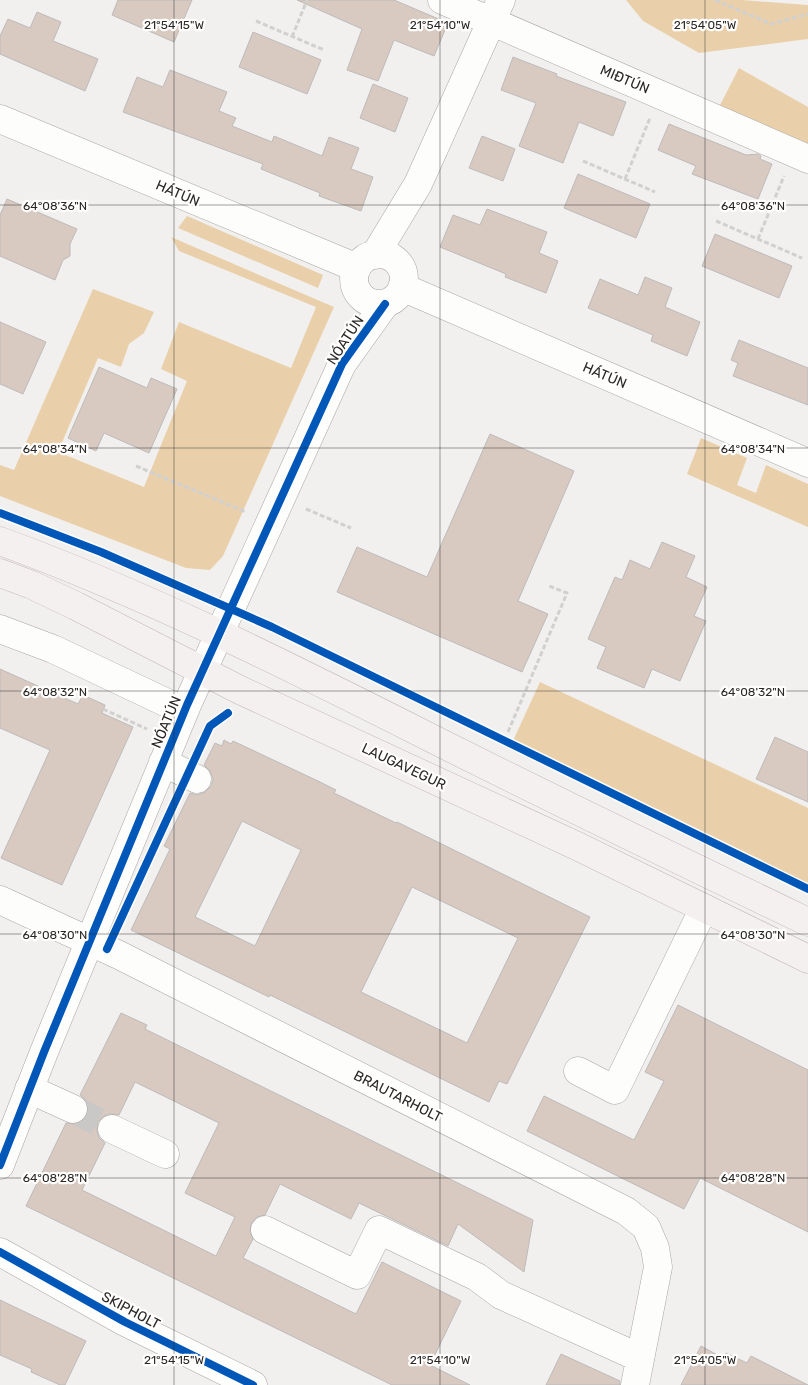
<svg xmlns="http://www.w3.org/2000/svg" width="808" height="1385" font-family="Rubik,sans-serif">
  <rect width="100%" height="100%" fill="#f2f0ee"/>
  <!-- green -->
  <path fill="#e9d0aa" d="M 626,0 L 742,0 L 808,5 L 808,39 L 699,53 L 643,21 Z
    M 739,68 L 808,107 L 808,145 L 719,107 Z
    M 187,216 L 323,275 L 318,288 L 178,228 Z
    M 171,237 L 334,307 L 223,556 L 210,570 L 186,568 L 0,496 L 0,465 L 14,470 L 93,289 L 154,312 L 144,333 L 129,344 L 121,367 L 98,358 L 58,452 L 144,487 L 187,381 L 161,369 L 179,322 L 291,368 L 316,307 L 179,251 Z
    M 701,438 L 747,458 L 737,485 L 756,493 L 766,465 L 808,484 L 808,527 L 687,474 Z
    M 540,682 L 808,808 L 808,886 L 512,743 Z"/>
  <!-- building -->
  <path fill="#d8c9c1" stroke="#bdbbba" fill-rule="evenodd" d="M 118,0 L 192,0 L 174,42 L 112,15 Z
    M 297,0 L 394,0 L 448,23 L 434,56 L 394,40 L 378,81 L 347,70 L 362,29 Z
    M 37,12 L 61,22 L 53,41 L 98,59 L 85,91 L 0,54 L 0,36 L 8,19 L 30,28 Z
    M 253,32 L 321,60 L 307,94 L 239,67 Z
    M 513,57 L 557,74 L 556,76 L 626,102 L 613,136 L 579,122 L 563,163 L 519,146 L 536,103 L 501,90 Z
    M 170,70 L 227,92 L 219,111 L 236,118 L 232,126 L 272,142 L 274,136 L 322,156 L 329,137 L 359,148 L 351,169 L 373,177 L 361,211 L 319,196 L 320,193 L 261,169 L 263,164 L 123,112 L 137,77 L 163,87 Z
    M 373,84 L 408,98 L 395,132 L 360,118 Z
    M 669,124 L 746,155 L 758,154 L 761,156 L 760,159 L 772,164 L 758,199 L 692,174 L 696,166 L 658,150 Z
    M 482,136 L 515,149 L 503,181 L 469,168 Z
    M 578,174 L 650,204 L 636,238 L 564,208 Z
    M 7,199 L 77,229 L 70,244 L 70,256 L 63,260 L 55,280 L 0,256 L 0,215 Z
    M 487,209 L 547,232 L 539,253 L 558,261 L 546,293 L 505,277 L 506,274 L 440,247 L 453,215 L 480,225 Z
    M 715,234 L 792,266 L 779,298 L 702,266 Z
    M 645,277 L 672,288 L 665,307 L 700,322 L 687,356 L 651,341 L 653,335 L 588,308 L 600,279 L 638,295 Z
    M 0,322 L 46,342 L 23,394 L 0,384 Z
    M 739,340 L 808,368 L 808,405 L 733,376 L 738,363 L 731,360 Z
    M 99,367 L 147,388 L 151,378 L 177,389 L 149,453 L 104,433 L 96,451 L 68,438 Z
    M 490,434 L 574,471 L 518,601 L 548,614 L 522,672 L 337,592 L 357,547 L 427,577 Z
    M 662,542 L 695,556 L 686,577 L 707,587 L 694,616 L 706,621 L 680,681 L 652,669 L 644,688 L 597,668 L 606,647 L 588,639 L 615,577 L 622,580 L 630,560 L 650,569 Z
    M 0,669 L 78,704 L 83,695 L 105,705 L 102,713 L 133,727 L 62,885 L 1,858 L 50,750 L 0,728 Z
    M 775,737 L 808,752 L 808,802 L 756,779 Z
    M 224,740 L 231,744 L 233,741 L 318,781 L 336,790 L 334,793 L 396,823 L 397,822 L 590,917 L 507,1084 L 499,1081 L 489,1102 L 270,995 L 269,997 L 131,930 L 170,849 L 164,846 L 190,793 L 197,795 L 205,792 L 211,786 L 213,779 L 210,771 L 204,765 L 215,743 L 222,746 ZM 242,821 L 301,850 L 255,946 L 195,917 ZM 412,887 L 518,938 L 467,1043 L 361,992 Z
    M 678,1005 L 808,1070 L 808,1232 L 700,1178 L 684,1209 L 527,1131 L 544,1096 L 634,1140 L 664,1081 L 645,1072 Z
    M 121,1013 L 147,1025 L 145,1029 L 533,1220 L 524,1272 L 458,1224 L 448,1246 L 359,1203 L 351,1219 L 280,1184 L 265,1215 L 257,1217 L 251,1224 L 250,1232 L 253,1239 L 243,1258 L 356,1314 L 382,1262 L 461,1301 L 430,1365 L 470,1385 L 392,1385 L 26,1206 L 66,1123 L 75,1124 L 82,1121 L 87,1116 L 88,1107 L 86,1100 L 80,1095 ZM 135,1082 L 219,1123 L 185,1193 L 235,1217 L 216,1256 L 82,1190 L 105,1143 L 99,1138 L 97,1131 L 98,1122 L 104,1116 L 110,1114 L 119,1115 Z
    M 0,1300 L 86,1341 L 65,1385 L 60,1385 L 31,1372 L 32,1369 L 0,1355 Z
    M 701,1346 L 723,1358 L 726,1353 L 747,1363 L 751,1356 L 808,1385 L 681,1385 Z
    M 561,1354 L 620,1381 L 620,1385 L 546,1385 Z"/>
  <g fill="none" stroke-linecap="round" stroke-linejoin="round">
    <!-- minor-tunnel -->
    <path stroke="#cac8c6" stroke-width="28" stroke-dasharray="28 14" stroke-linecap="butt" d="M 73,1109 L 112,1129"/>
    <!-- minor casing -->
    <g stroke="#a8a6a4" stroke-width="29">
      <path id="minor" d="M 442,0 L 808,159
        M 0,119 L 357,268
        M354 279a25 25 0 1 1 50 0a25 25 0 1 1-50 0Z
        M 375,255 L 418,184 L 501,0
        M 402,287 L 808,463
        M 0,629 L 53,649 L 184,711
        M 163,762 L 197,779
        M 0,900 L 119,955 L 626,1211 L 646,1227 L 655,1248 L 658,1267 L 635,1385
        M 578,1071 L 615,1090 L 704,908
        M 29,1089 L 73,1109
        M 112,1129 L 165,1154
        M 0,1165 L 44,1052 L 187,705 L 342,364 L 385,304
        M 265,1230 L 357,1275 L 379,1230 L 477,1277 L 501,1295 L 640,1358
        M 0,1252 L 125,1322 L 253,1385"/>
    </g>
    <!-- major casing -->
    <g stroke="#c4b8b8" stroke-width="29">
      <path id="major" d="M 0,541 C 156,598 304,674 453,749 C 571,808 689,865 808,922
        M 0,573 L 32,585 L 76,606 L 240,690 L 577,846 L 808,959"/>
    </g>
    <!-- path -->
    <path stroke="#d0d0cf" stroke-width="3" stroke-dasharray="5 2.5" stroke-linecap="butt" d="M 715,0 L 771,24 L 808,14
      M 256,21 L 324,50
      M 292,37 L 307,0
      M 583,161 L 655,192
      M 625,179 L 650,118
      M 716,221 L 802,258
      M 758,239 L 784,176
      M 136,466 L 246,512
      M 306,509 L 351,528
      M 103,709 L 147,729
      M 508,732 L 567,593 L 549,586"/>
    <!-- minor -->
    <use href="#minor" stroke="#fdfdfc" stroke-width="28"/>
    <!-- major -->
    <use href="#major" stroke="#f5f0f0" stroke-width="28"/>
    <!-- cycleway casing -->
    <g stroke="#fffefd" stroke-width="11">
      <path id="cycleway" d="M 0,513 L 101,552 L 272,627 L 808,889
        M 107,949 L 210,726 L 228,713
        M 0,1165 L 44,1052 L 187,705 L 342,364 L 385,304
        M 0,1252 L 125,1322 L 253,1385"/>
    </g>
    <!-- cycleway -->
    <use href="#cycleway" stroke="#0057b8" stroke-width="8"/>
  </g>
  <!-- ticks -->
  <path fill="none" stroke="#292826" stroke-width="1" stroke-opacity="0.45" d="M 174,0 L 174,1385M 440,0 L 440,1385M 705,0 L 705,1385M 0,205 L 808,205M 0,448 L 808,448M 0,691 L 808,691M 0,934 L 808,934M 0,1178 L 808,1178"/>
  <g text-anchor="middle" stroke-width="4.5" stroke-linejoin="round" paint-order="stroke">
    <!-- street labels -->
    <g font-size="14" fill="#292826" stroke="#fffefd">
      <text transform="translate(625 79) rotate(23)" y="5">MIÐTÚN</text>
      <text transform="translate(178 193) rotate(23)" y="5">HÁTÚN</text>
      <text transform="translate(345 340) rotate(-57)" y="5">NÓATÚN</text>
      <text transform="translate(605 375) rotate(23)" y="5">HÁTÚN</text>
      <text transform="translate(166 722) rotate(-67)" y="5">NÓATÚN</text>
      <text transform="translate(404 766) rotate(25)" y="5">LAUGAVEGUR</text>
      <text transform="translate(398 1096) rotate(27)" y="5">BRAUTARHOLT</text>
      <text transform="translate(131 1310) rotate(28)" y="5">SKIPHOLT</text>
    </g>
  </g>
  <g font-size="12" text-anchor="middle" fill="#292826" stroke="#fffefd" stroke-width="4.5" stroke-linejoin="round" paint-order="stroke">
    <text x="174" y="29">21°54'15"W</text>
    <text x="440" y="29">21°54'10"W</text>
    <text x="705" y="29">21°54'05"W</text>
    <text x="55" y="210">64°08'36"N</text>
    <text x="753" y="210">64°08'36"N</text>
    <text x="55" y="453">64°08'34"N</text>
    <text x="753" y="453">64°08'34"N</text>
    <text x="55" y="696">64°08'32"N</text>
    <text x="753" y="696">64°08'32"N</text>
    <text x="55" y="939">64°08'30"N</text>
    <text x="753" y="939">64°08'30"N</text>
    <text x="55" y="1182">64°08'28"N</text>
    <text x="753" y="1182">64°08'28"N</text>
    <text x="174" y="1364">21°54'15"W</text>
    <text x="440" y="1364">21°54'10"W</text>
    <text x="705" y="1364">21°54'05"W</text>
  </g>
</svg>
